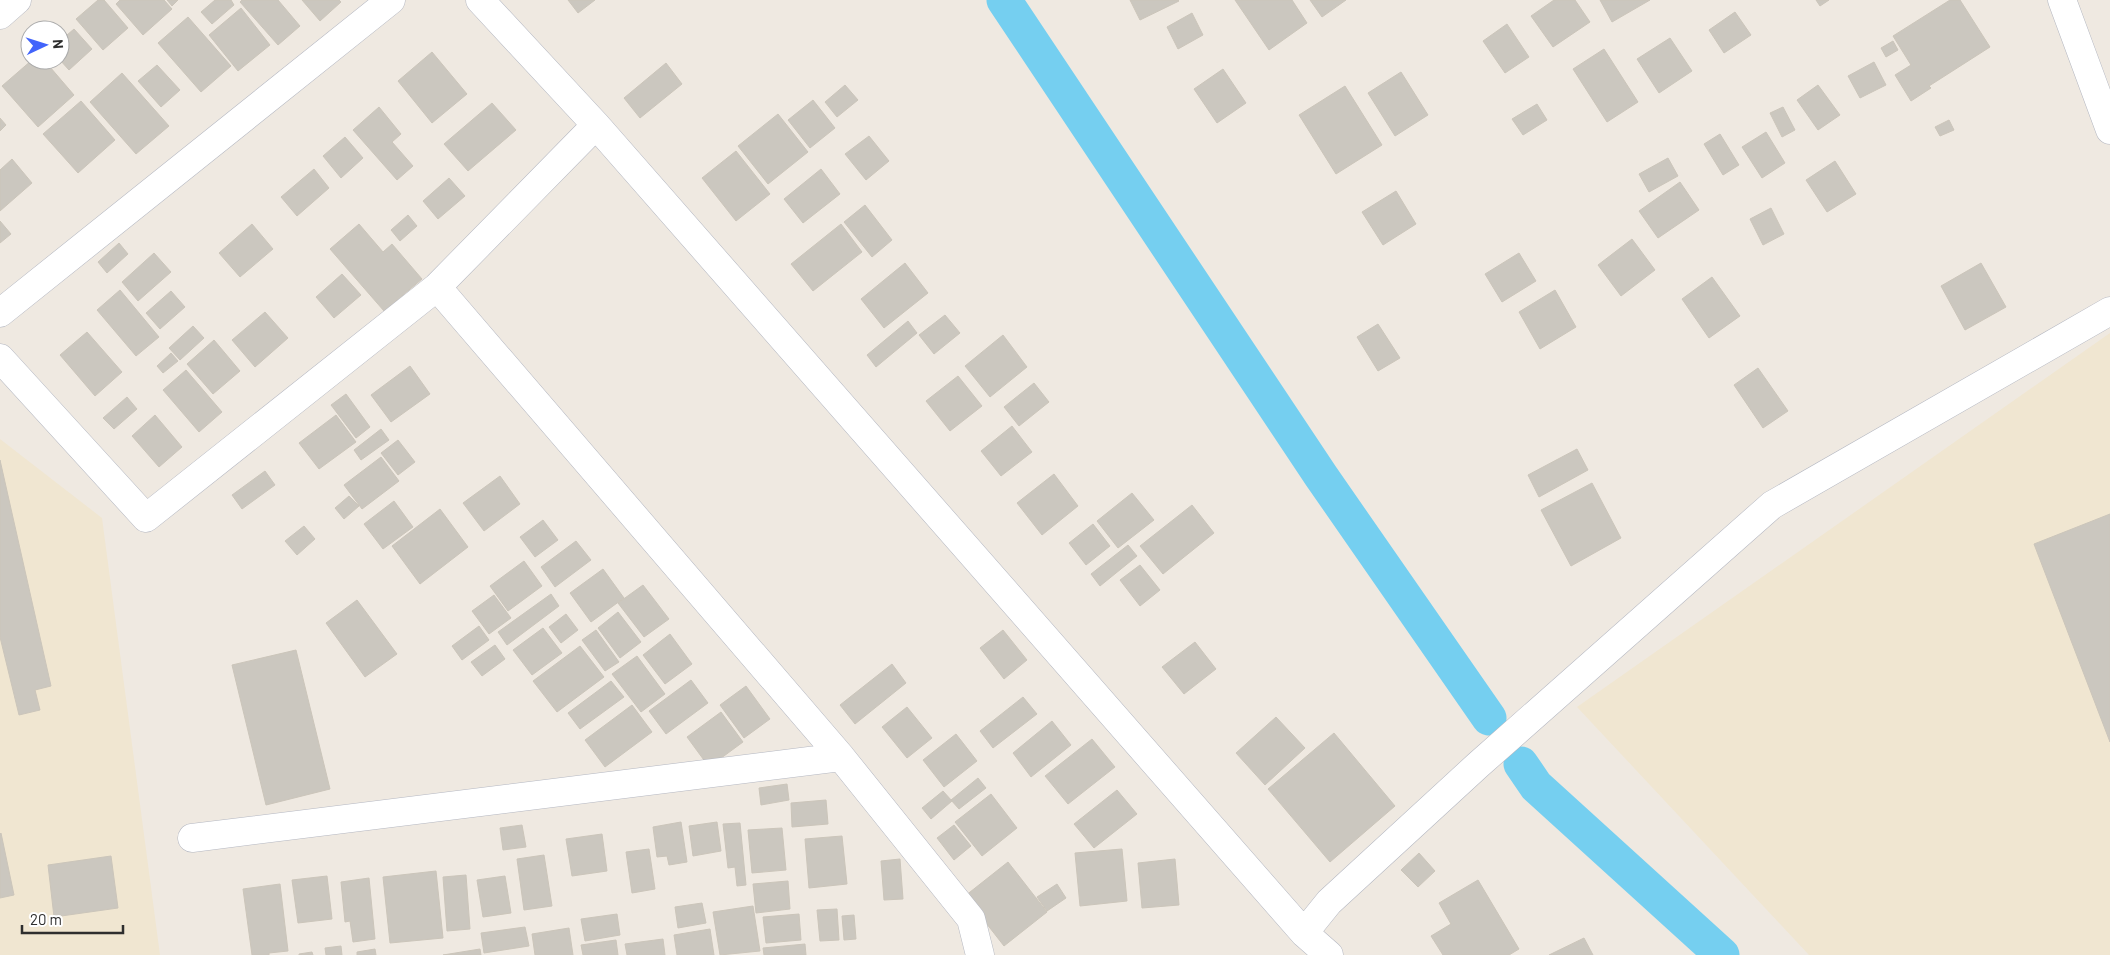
<svg xmlns="http://www.w3.org/2000/svg" width="2110" height="955" font-family="Barlow,sans-serif">
  <rect width="100%" height="100%" fill="#efe9e1"/>
  <!-- education -->
  <path fill="#f0e6d1" d="M 2110,333 L 2110,955 L 1809,955 L 1577,707 Z
    M 0,439 L 102,518 L 160,955 L 0,955 Z"/>
  <g fill="none" stroke-linecap="round" stroke-linejoin="round">
    <!-- canal -->
    <path stroke="#75cff0" stroke-width="35" d="M 1004,0 L 1321,476 L 1489,718
      M 1521,764 L 1536,786 L 1722,955"/>
  </g>
  <!-- building -->
  <path fill="#cbc7bf" stroke="#cbc5ba" d="M 98,0 L 104,0 L 128,28 L 103,50 L 76,19 Z
    M 120,0 L 164,0 L 172,9 L 143,35 L 116,4 Z
    M 167,0 L 178,0 L 172,6 Z
    M 215,0 L 231,0 L 234,5 L 212,24 L 201,12 Z
    M 242,0 L 278,0 L 300,26 L 278,45 L 240,2 Z
    M 302,0 L 339,0 L 341,2 L 320,21 Z
    M 568,0 L 595,0 L 578,13 Z
    M 1130,0 L 1178,0 L 1179,1 L 1140,20 Z
    M 1235,0 L 1292,0 L 1307,23 L 1269,50 Z
    M 1310,0 L 1346,0 L 1322,17 Z
    M 1554,0 L 1575,0 L 1590,22 L 1553,47 L 1531,16 Z
    M 1600,0 L 1650,0 L 1612,22 Z
    M 1816,0 L 1829,0 L 1820,6 Z
    M 1950,0 L 1960,0 L 1990,47 L 1929,86 L 1931,88 L 1911,101 L 1895,75 L 1911,65 L 1893,36 Z
    M 241,8 L 270,45 L 238,71 L 209,35 Z
    M 1735,12 L 1751,35 L 1724,53 L 1709,30 Z
    M 1192,13 L 1203,35 L 1178,49 L 1167,27 Z
    M 188,17 L 231,66 L 201,92 L 158,43 Z
    M 1507,24 L 1529,57 L 1505,73 L 1483,41 Z
    M 74,29 L 92,49 L 69,70 L 60,60 L 60,41 Z
    M 1670,38 L 1692,71 L 1659,93 L 1637,59 Z
    M 1893,41 L 1898,50 L 1886,57 L 1881,48 Z
    M 1604,49 L 1638,102 L 1607,122 L 1573,69 Z
    M 432,52 L 467,94 L 432,123 L 398,81 Z
    M 32,60 L 44,60 L 74,95 L 38,127 L 2,86 Z
    M 1874,62 L 1886,85 L 1860,98 L 1848,76 Z
    M 666,63 L 682,84 L 640,118 L 624,98 Z
    M 157,65 L 180,90 L 161,107 L 138,81 Z
    M 1223,69 L 1246,103 L 1217,123 L 1194,89 Z
    M 1401,72 L 1428,115 L 1395,136 L 1368,93 Z
    M 122,73 L 169,126 L 136,154 L 90,102 Z
    M 845,85 L 858,100 L 837,117 L 825,102 Z
    M 1818,85 L 1840,115 L 1818,130 L 1797,100 Z
    M 1345,86 L 1382,145 L 1336,174 L 1299,115 Z
    M 813,100 L 835,128 L 810,148 L 788,120 Z
    M 81,101 L 115,140 L 78,173 L 43,134 Z
    M 492,103 L 516,130 L 468,171 L 444,144 Z
    M 1537,104 L 1547,120 L 1523,135 L 1512,119 Z
    M 379,107 L 401,134 L 392,142 L 413,166 L 397,180 L 353,130 Z
    M 1783,107 L 1795,130 L 1782,137 L 1770,113 Z
    M 778,114 L 808,152 L 768,184 L 738,146 Z
    M 0,118 L 6,125 L 0,131 Z
    M 1949,120 L 1954,130 L 1940,136 L 1935,127 Z
    M 1766,132 L 1785,163 L 1762,178 L 1742,147 Z
    M 1720,134 L 1739,165 L 1723,175 L 1704,144 Z
    M 869,136 L 889,161 L 866,180 L 845,154 Z
    M 345,137 L 363,158 L 341,178 L 323,156 Z
    M 736,151 L 770,194 L 736,221 L 702,178 Z
    M 1668,158 L 1678,176 L 1649,192 L 1639,174 Z
    M 12,159 L 32,183 L 0,211 L 0,170 Z
    M 1835,161 L 1856,194 L 1827,212 L 1806,180 Z
    M 314,169 L 329,188 L 297,216 L 281,197 Z
    M 821,169 L 840,194 L 803,223 L 784,199 Z
    M 449,178 L 465,196 L 438,219 L 423,201 Z
    M 1680,182 L 1699,210 L 1658,238 L 1639,211 Z
    M 1396,191 L 1416,224 L 1383,245 L 1362,212 Z
    M 865,205 L 892,240 L 872,257 L 844,222 Z
    M 1771,208 L 1784,234 L 1763,245 L 1750,219 Z
    M 408,215 L 417,226 L 400,241 L 391,230 Z
    M 0,221 L 11,234 L 0,243 Z
    M 252,224 L 273,249 L 240,277 L 219,253 Z
    M 359,224 L 383,252 L 392,244 L 422,279 L 384,311 L 330,249 Z
    M 841,224 L 862,252 L 813,291 L 791,264 Z
    M 1632,239 L 1655,270 L 1621,296 L 1598,265 Z
    M 119,243 L 128,254 L 107,273 L 98,262 Z
    M 154,253 L 171,272 L 138,301 L 122,282 Z
    M 1519,253 L 1536,281 L 1502,302 L 1485,274 Z
    M 905,263 L 928,293 L 884,328 L 861,299 Z
    M 1981,263 L 2006,307 L 1965,330 L 1941,286 Z
    M 342,274 L 361,295 L 334,318 L 316,297 Z
    M 1712,277 L 1740,316 L 1709,338 L 1682,299 Z
    M 120,290 L 159,337 L 136,356 L 97,310 Z
    M 1555,290 L 1576,327 L 1540,349 L 1519,312 Z
    M 171,291 L 185,307 L 160,329 L 146,313 Z
    M 265,312 L 288,338 L 255,367 L 232,340 Z
    M 945,315 L 960,333 L 934,354 L 919,335 Z
    M 908,321 L 917,333 L 876,367 L 867,355 Z
    M 1378,324 L 1400,358 L 1378,371 L 1357,337 Z
    M 193,326 L 204,338 L 180,360 L 169,348 Z
    M 87,332 L 122,372 L 95,396 L 60,355 Z
    M 1003,335 L 1027,367 L 990,397 L 965,366 Z
    M 214,340 L 240,371 L 213,394 L 187,364 Z
    M 171,353 L 178,361 L 163,373 L 157,366 Z
    M 410,366 L 430,394 L 391,422 L 371,395 Z
    M 1758,368 L 1788,411 L 1763,428 L 1734,385 Z
    M 186,370 L 222,412 L 199,432 L 163,390 Z
    M 958,376 L 982,406 L 950,431 L 926,401 Z
    M 1034,383 L 1049,402 L 1019,426 L 1004,407 Z
    M 346,394 L 370,427 L 356,438 L 331,405 Z
    M 127,397 L 137,409 L 114,429 L 103,418 Z
    M 155,415 L 182,447 L 159,467 L 132,436 Z
    M 336,415 L 356,442 L 319,469 L 299,443 Z
    M 1012,426 L 1032,452 L 1001,476 L 981,451 Z
    M 381,429 L 389,440 L 361,460 L 354,450 Z
    M 398,440 L 415,462 L 398,475 L 381,453 Z
    M 1577,449 L 1588,470 L 1539,497 L 1528,475 Z
    M 381,457 L 399,481 L 362,509 L 344,485 Z
    M 0,460 L 51,686 L 35,690 L 40,710 L 19,715 L 0,637 Z
    M 265,471 L 275,485 L 242,509 L 232,495 Z
    M 1054,474 L 1078,506 L 1042,535 L 1017,503 Z
    M 500,476 L 520,504 L 484,531 L 463,503 Z
    M 1592,483 L 1621,538 L 1571,566 L 1541,510 Z
    M 1132,493 L 1154,520 L 1118,548 L 1097,521 Z
    M 349,496 L 359,506 L 344,519 L 335,508 Z
    M 394,501 L 413,527 L 383,549 L 364,524 Z
    M 1192,505 L 1214,533 L 1163,574 L 1140,546 Z
    M 440,509 L 468,547 L 420,584 L 392,546 Z
    M 2110,514 L 2110,742 L 2034,544 Z
    M 543,520 L 558,540 L 535,557 L 520,537 Z
    M 1093,524 L 1110,546 L 1086,565 L 1069,543 Z
    M 304,526 L 315,539 L 297,555 L 285,541 Z
    M 576,541 L 591,560 L 555,587 L 541,567 Z
    M 1128,545 L 1137,556 L 1100,586 L 1091,574 Z
    M 524,561 L 542,586 L 508,611 L 490,586 Z
    M 1140,565 L 1160,590 L 1140,606 L 1120,580 Z
    M 603,569 L 624,598 L 591,622 L 570,593 Z
    M 643,585 L 669,619 L 644,637 L 618,603 Z
    M 551,594 L 559,606 L 507,645 L 498,632 Z
    M 494,595 L 511,618 L 489,634 L 472,611 Z
    M 357,600 L 397,654 L 365,677 L 326,623 Z
    M 618,612 L 641,642 L 620,658 L 598,628 Z
    M 566,614 L 578,630 L 561,643 L 549,627 Z
    M 479,626 L 489,640 L 462,660 L 452,646 Z
    M 543,628 L 562,653 L 532,675 L 513,650 Z
    M 596,630 L 619,662 L 605,671 L 582,640 Z
    M 1003,630 L 1027,660 L 1004,679 L 980,648 Z
    M 670,634 L 692,664 L 665,684 L 643,655 Z
    M 1195,642 L 1216,669 L 1184,694 L 1162,667 Z
    M 495,645 L 505,659 L 482,676 L 471,662 Z
    M 580,646 L 604,677 L 557,712 L 533,681 Z
    M 296,650 L 330,789 L 266,805 L 232,665 Z
    M 637,656 L 665,694 L 641,712 L 612,674 Z
    M 892,664 L 906,683 L 855,724 L 840,705 Z
    M 691,680 L 708,703 L 666,734 L 649,711 Z
    M 611,681 L 624,697 L 580,729 L 568,713 Z
    M 746,686 L 770,719 L 744,738 L 720,705 Z
    M 1023,697 L 1037,714 L 993,748 L 980,731 Z
    M 632,705 L 652,732 L 605,767 L 585,740 Z
    M 907,707 L 932,738 L 907,758 L 882,727 Z
    M 721,712 L 743,742 L 709,767 L 687,737 Z
    M 1276,717 L 1305,748 L 1265,785 L 1236,753 Z
    M 1052,721 L 1071,745 L 1031,777 L 1013,753 Z
    M 1334,733 L 1395,806 L 1330,862 L 1268,789 Z
    M 956,734 L 977,761 L 944,787 L 923,760 Z
    M 1092,739 L 1115,767 L 1068,804 L 1045,776 Z
    M 978,778 L 986,788 L 959,809 L 951,800 Z
    M 787,784 L 789,800 L 761,805 L 759,788 Z
    M 1117,790 L 1137,814 L 1094,848 L 1074,824 Z
    M 943,791 L 952,801 L 931,819 L 922,808 Z
    M 991,794 L 1017,828 L 982,856 L 955,822 Z
    M 826,800 L 828,824 L 792,827 L 791,803 Z
    M 681,822 L 687,862 L 669,865 L 667,856 L 657,857 L 653,827 Z
    M 717,822 L 721,851 L 693,856 L 689,826 Z
    M 740,823 L 746,885 L 737,886 L 735,867 L 728,868 L 723,824 Z
    M 522,825 L 526,847 L 503,850 L 500,828 Z
    M 954,825 L 971,846 L 954,860 L 937,838 Z
    M 782,828 L 786,870 L 752,873 L 748,830 Z
    M 1,833 L 14,895 L 0,898 L 0,834 Z
    M 602,834 L 607,871 L 572,876 L 566,839 Z
    M 842,836 L 847,884 L 809,888 L 805,839 Z
    M 649,849 L 655,889 L 632,893 L 626,852 Z
    M 1122,849 L 1127,901 L 1080,906 L 1075,853 Z
    M 1419,853 L 1435,871 L 1418,887 L 1401,870 Z
    M 544,855 L 552,906 L 524,910 L 517,859 Z
    M 111,856 L 118,908 L 54,917 L 48,865 Z
    M 900,859 L 903,899 L 884,900 L 881,861 Z
    M 1175,859 L 1179,905 L 1142,908 L 1138,863 Z
    M 1008,862 L 1047,912 L 1004,946 L 965,896 Z
    M 436,871 L 443,938 L 390,943 L 383,877 Z
    M 466,875 L 470,929 L 447,931 L 443,877 Z
    M 327,876 L 332,919 L 298,923 L 292,880 Z
    M 505,876 L 511,913 L 483,917 L 477,880 Z
    M 369,878 L 375,939 L 353,942 L 350,921 L 345,922 L 341,882 Z
    M 1478,880 L 1519,949 L 1509,955 L 1443,955 L 1431,936 L 1451,924 L 1439,903 Z
    M 788,881 L 790,909 L 756,913 L 753,884 Z
    M 280,884 L 288,951 L 269,953 L 269,955 L 252,955 L 243,889 Z
    M 1057,884 L 1066,898 L 1047,911 L 1037,897 Z
    M 702,903 L 706,923 L 678,928 L 675,907 Z
    M 753,906 L 760,951 L 720,955 L 713,912 Z
    M 837,909 L 839,940 L 820,941 L 817,910 Z
    M 617,914 L 620,935 L 585,941 L 581,919 Z
    M 799,914 L 801,940 L 766,943 L 763,917 Z
    M 854,915 L 856,939 L 844,940 L 842,916 Z
    M 525,927 L 529,946 L 484,953 L 481,933 Z
    M 569,928 L 573,955 L 535,955 L 532,934 Z
    M 710,929 L 714,955 L 677,955 L 674,935 Z
    M 1584,938 L 1593,955 L 1549,955 Z
    M 663,939 L 665,955 L 627,955 L 625,944 Z
    M 616,940 L 618,955 L 583,955 L 581,945 Z
    M 805,944 L 806,955 L 764,955 L 763,948 Z
    M 341,946 L 342,955 L 326,955 L 325,948 Z
    M 375,949 L 376,955 L 357,955 L 357,952 Z
    M 480,949 L 481,955 L 443,955 Z
    M 312,952 L 313,955 L 299,955 L 299,954 Z"/>
  <g fill="none" stroke-linecap="round" stroke-linejoin="round">
    <!-- street casing -->
    <g stroke="#b4b7c1" stroke-width="29">
      <path id="street" d="M 480,0 L 596,125 L 1304,933 L 1329,955
        M 2062,0 L 2110,130
        M 0,15 L 17,0
        M 437,287 L 841,757 L 971,919 L 980,955
        M 0,313 L 391,0
        M 0,358 L 146,518 L 437,287 L 596,125
        M 192,838 L 841,757
        M 1304,933 L 1329,902 L 1478,765 L 1772,505 L 2110,311"/>
    </g>
    <!-- street -->
    <use href="#street" stroke="#fff" stroke-width="28"/>
  </g>
  <!-- north arrow -->
  <g transform="translate(45 45) rotate(86)"><circle r="24" fill="#ffffff" stroke="#ababab"/>
  <path d="M0-4L9 19L0 12L-9 19Z" fill="#4264fb"/>
  <text y="-8" font-size="14" font-weight="bold" text-anchor="middle" fill="#2e2e2e">N</text>
  </g>
  <!-- scale -->
  <path d="M22 925v8h101v-8" fill="none" stroke="#2e2e2e" stroke-width="2.5"/>
  <text x="30" y="925" font-size="15" fill="#2e2e2e" stroke="#ffffff" stroke-width="4" paint-order="stroke">20 m</text>
</svg>
